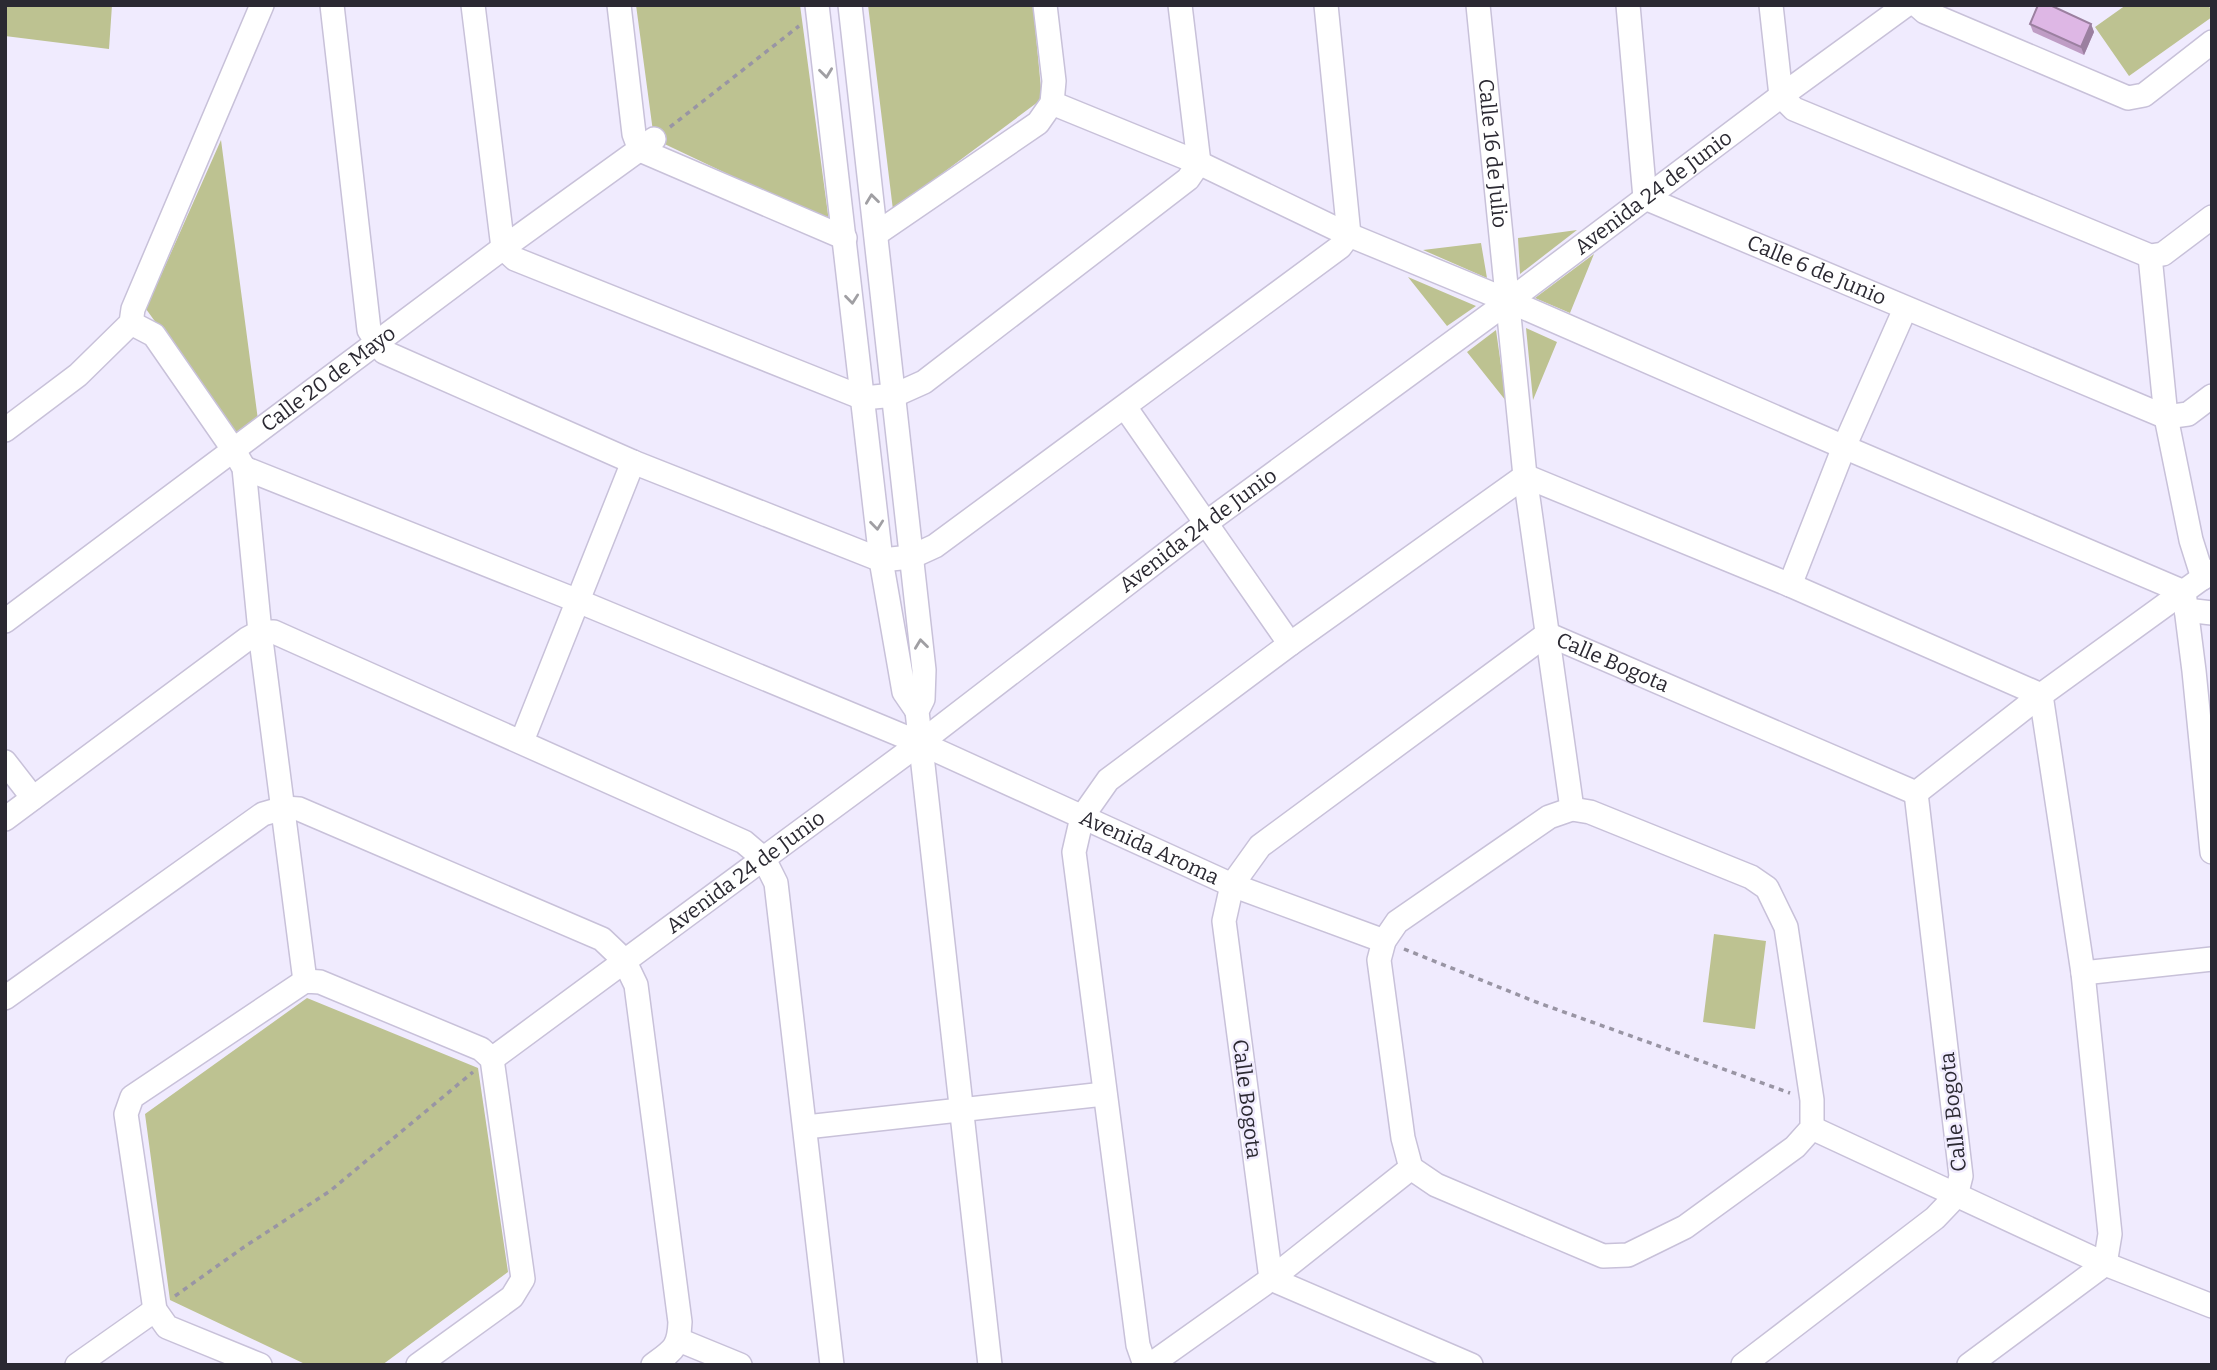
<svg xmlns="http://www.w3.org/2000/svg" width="2217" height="1370" font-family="Bitter,serif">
  <rect width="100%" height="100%" fill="#f0ebfe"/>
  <!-- green -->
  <path fill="#bdc291" d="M 5,5 L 112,5 L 109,49 L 5,36 Z
    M 636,5 L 800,5 L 829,222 L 654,139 Z
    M 868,5 L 1033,5 L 1042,99 L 893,210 Z
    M 2126,5 L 2208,5 L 2212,11 L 2212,17 L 2129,76 L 2095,27 Z
    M 221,140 L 258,420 L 238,436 L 146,309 Z
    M 1577,230 L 1520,274 L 1518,238 Z
    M 1481,243 L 1487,278 L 1423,250 Z
    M 1594,254 L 1570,313 L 1535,298 Z
    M 1408,277 L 1476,306 L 1447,326 Z
    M 1526,328 L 1557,342 L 1533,400 Z
    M 1496,330 L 1506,401 L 1467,352 Z
    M 1714,934 L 1766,941 L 1755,1029 L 1703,1022 Z
    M 307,998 L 478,1068 L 508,1272 L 382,1365 L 307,1365 L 170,1300 L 145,1114 Z"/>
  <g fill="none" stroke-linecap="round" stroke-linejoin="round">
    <!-- minor casing -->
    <g stroke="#c8c1d9" stroke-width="26">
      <g id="minor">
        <path d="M 332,5 L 369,330 L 384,352 L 633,462 L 881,560 L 911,557 L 935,546 L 1340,247 L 1349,235 L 1326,5"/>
        <path d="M 473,5 L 503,248 L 515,259 L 863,398 L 895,395 L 924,382 L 1188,179 L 1199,163 L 1180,5"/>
        <path d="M 619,5 L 634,134 L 640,150 L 845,238"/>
        <path d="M 817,5 L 881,560 L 904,692 L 917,711"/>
        <path d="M 850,5 L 924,670 L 923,699 L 917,711 L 990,1365"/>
        <path id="s1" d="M 1478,5 L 1525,476 L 1572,809"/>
        <path id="s2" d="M 1628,5 L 1645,198 L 2166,417"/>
        <path d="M 1771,5 L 1781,96 L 1794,109 L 2150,256 L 2163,254 L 2212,217"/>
        <path d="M 1917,5 L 1925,12 L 2128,98 L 2144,95 L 2212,42"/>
        <path d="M 1052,103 L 1199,163 L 1349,235 L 1509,301 L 1844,447 L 2184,592 L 2194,671 L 2212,852"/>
        <path d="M 876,234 L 1038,123 L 1052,103 L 1054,81 L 1045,5"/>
        <path d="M 2150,256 L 2166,417 L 2191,540 L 2203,578"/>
        <path d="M 131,323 L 154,335 L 233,449 L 244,468 L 260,632 L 305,981"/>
        <path d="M 1125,407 L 1290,644"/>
        <path d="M 2166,417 L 2188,414 L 2212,396"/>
        <path d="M 5,430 L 78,375 L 131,323 L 133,309 L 262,5"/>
        <path id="s3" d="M 244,468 L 578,601 L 920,743 L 1232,885 L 1384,941"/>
        <path d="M 1790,585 L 1844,447 L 1905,309"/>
        <path d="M 2186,610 L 2212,613"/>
        <path id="s4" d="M 5,621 L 503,248 L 654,139"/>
        <path d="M 522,741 L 633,462"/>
        <path d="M 5,762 L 33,798"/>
        <path d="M 1916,793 L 2041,695 L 2212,571"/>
        <path d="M 1572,809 L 1590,812 L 1751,877 L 1767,888 L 1786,927 L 1812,1100 L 1812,1128 L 1795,1147 L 1685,1227 L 1628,1255 L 1603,1256 L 1436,1185 L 1411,1168 L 1403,1138 L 1379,960 L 1384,941 L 1397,922 L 1549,817 Z"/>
        <path d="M 5,819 L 247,639 L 260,632 L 274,632 L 744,842 L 764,859 L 776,883 L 832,1365"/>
        <path d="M 2083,973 L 2212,959"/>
        <path d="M 5,998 L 263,814 L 284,808 L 299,809 L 602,939 L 624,960 L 636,985 L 680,1322 C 679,1348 673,1350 653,1365"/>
        <path id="s5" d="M 492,1059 L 920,743 L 1206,523 L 1509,301 L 1781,96 L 1906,5"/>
        <path d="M 806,1127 L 1104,1094"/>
        <path d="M 1812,1128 L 2105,1264 L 2212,1306"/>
        <path d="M 679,1340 L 740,1365"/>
        <path d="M 77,1365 L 155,1310"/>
        <path d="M 260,1365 L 167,1327 L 155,1310 L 126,1114 L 132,1097 L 305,981 L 320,982 L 481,1049 L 492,1059 L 523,1279 L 512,1297 L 418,1365"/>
        <path d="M 1145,1365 L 1138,1345 L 1074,852 L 1082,817 L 1108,780 L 1290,644 L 1525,476 L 1790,585 L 2041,695 L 2083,973 L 2110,1234 L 2105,1264 L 1969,1365"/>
        <path d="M 1150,1365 L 1271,1279 L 1411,1168"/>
        <path id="s6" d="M 1471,1365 L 1271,1279 L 1224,921 L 1232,885 L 1260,846 L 1547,634 L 1916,793"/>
        <path d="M 1743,1365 L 1935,1218 L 1956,1196 L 1961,1176 L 1916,793"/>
      </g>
    </g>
    <!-- path -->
    <path stroke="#9995a4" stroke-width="3.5" stroke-dasharray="5 5" stroke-linecap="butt" d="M 670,127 L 799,26
      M 1404,949 L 1536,1002 L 1790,1093
      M 175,1296 L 244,1247 L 330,1191 L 473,1072"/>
    <!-- minor -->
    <use href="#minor" stroke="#fff" stroke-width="23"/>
  </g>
  <!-- wall -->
  <path fill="#bf9dc5" d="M 2030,24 L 2091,24 L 2094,32 L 2084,55 L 2033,32 Z"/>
  <!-- shaded-wall -->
  <path fill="#9b80a0" d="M 2091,24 L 2094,32 L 2084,55 L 2081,47 Z"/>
  <!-- building -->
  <path fill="#deb7e5" stroke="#9b80a0" stroke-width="2" d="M 2038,5 L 2050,5 L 2091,24 L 2081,47 L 2030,24 Z"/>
  <!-- one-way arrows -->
  <defs><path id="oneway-chevron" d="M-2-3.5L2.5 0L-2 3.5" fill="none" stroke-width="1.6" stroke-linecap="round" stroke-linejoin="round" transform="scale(1.75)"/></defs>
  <g stroke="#a09fa3">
    <use href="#oneway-chevron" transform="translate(826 73) rotate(83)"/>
    <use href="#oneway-chevron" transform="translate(872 199) rotate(-97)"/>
    <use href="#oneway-chevron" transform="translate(852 299) rotate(84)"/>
    <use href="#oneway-chevron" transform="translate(877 525) rotate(84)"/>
    <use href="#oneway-chevron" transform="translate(921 644) rotate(-97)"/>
  </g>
  <g text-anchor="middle" stroke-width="5" stroke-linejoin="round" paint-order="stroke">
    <!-- street labels -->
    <g font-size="21" fill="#2b2932" stroke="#f0ebfe">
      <text dy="7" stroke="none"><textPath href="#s1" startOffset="149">Calle 16 de Julio</textPath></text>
      <text dy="7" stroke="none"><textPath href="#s5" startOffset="1449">Avenida 24 de Junio</textPath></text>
      <text dy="7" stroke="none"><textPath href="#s2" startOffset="380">Calle 6 de Junio</textPath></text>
      <text dy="7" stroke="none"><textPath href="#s4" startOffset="404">Calle 20 de Mayo</textPath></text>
      <text dy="7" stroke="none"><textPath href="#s5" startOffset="882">Avenida 24 de Junio</textPath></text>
      <text dy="7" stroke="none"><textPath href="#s6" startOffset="1092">Calle Bogota</textPath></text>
      <text dy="7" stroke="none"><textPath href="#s3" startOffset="982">Avenida Aroma</textPath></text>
      <text dy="7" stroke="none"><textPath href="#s5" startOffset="315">Avenida 24 de Junio</textPath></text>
      <text transform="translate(1247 1099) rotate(83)" y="7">Calle Bogota</text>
      <text transform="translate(1953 1112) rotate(-96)" y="7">Calle Bogota</text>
    </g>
  </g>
  <!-- border -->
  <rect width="2217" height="1370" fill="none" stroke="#2b2932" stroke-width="14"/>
</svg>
